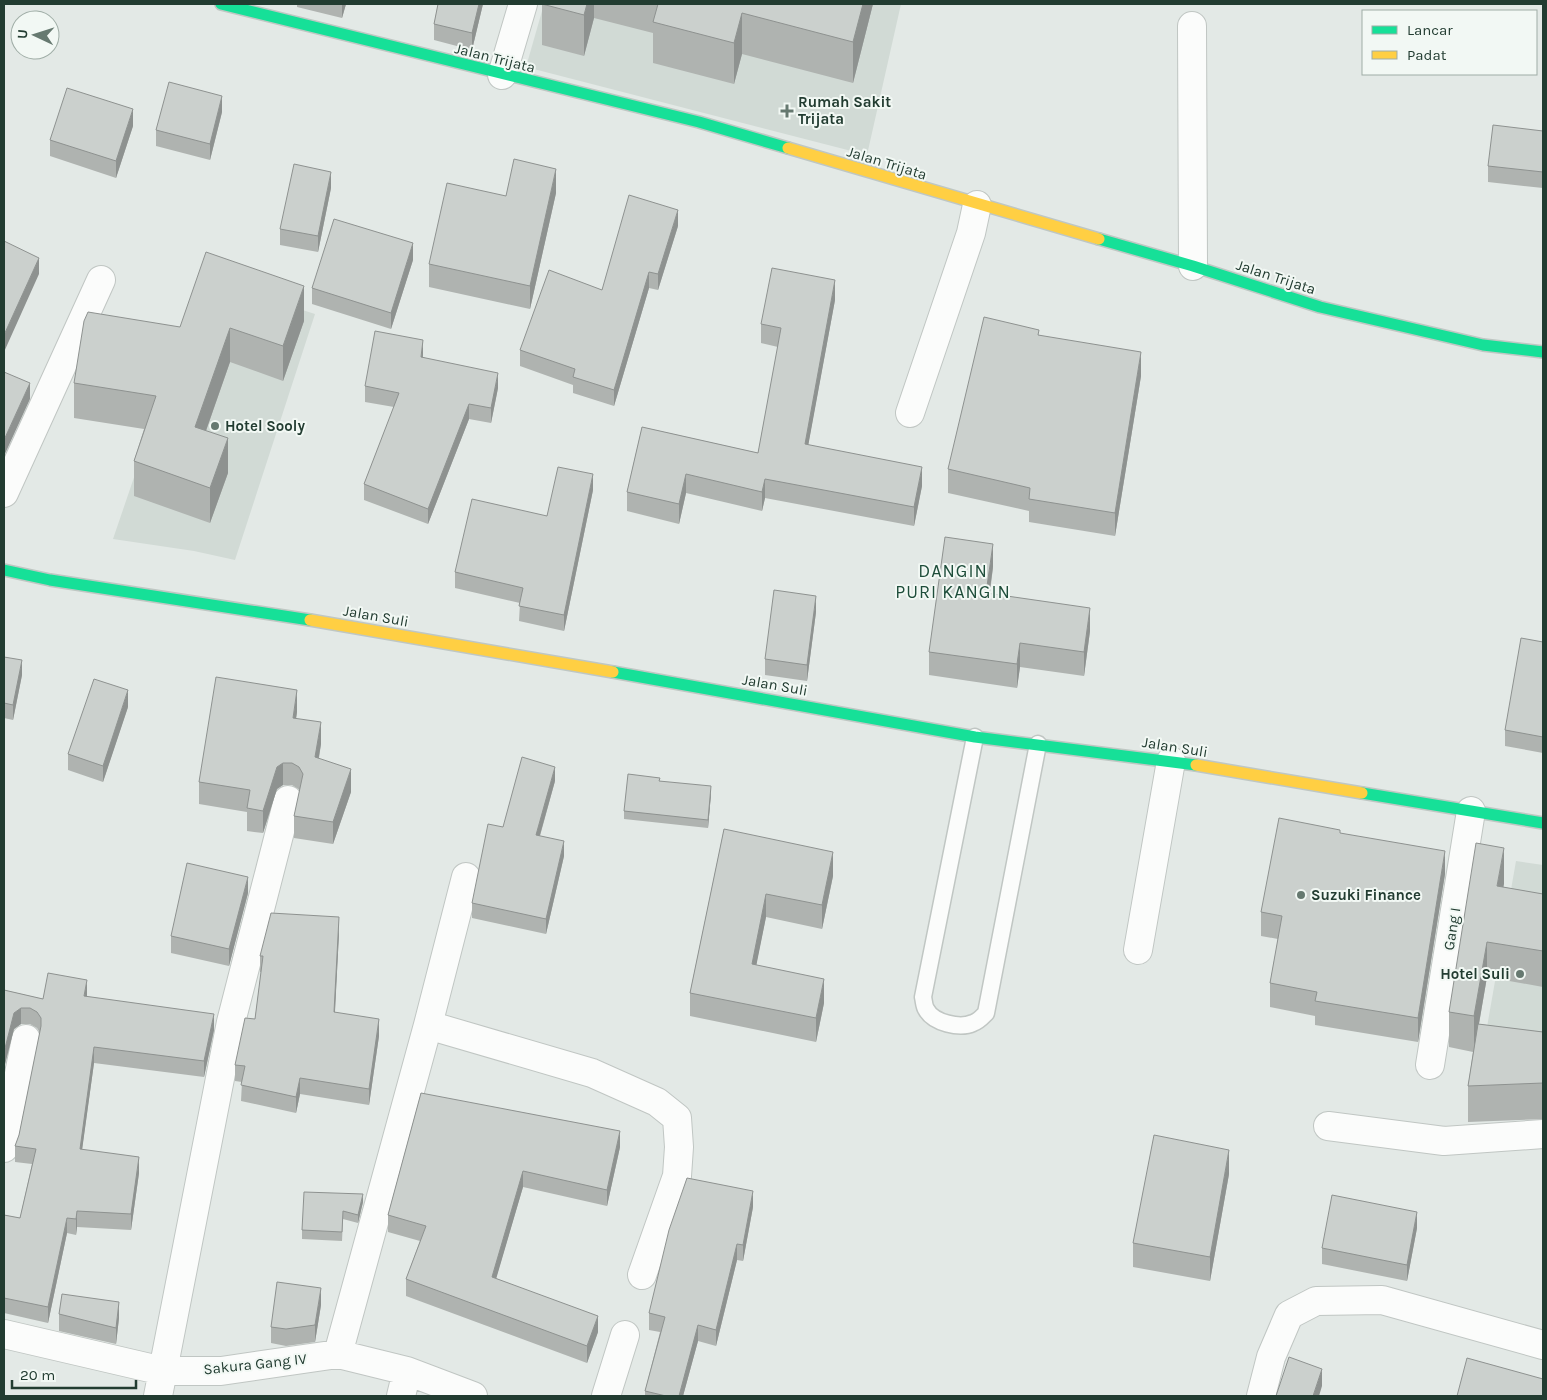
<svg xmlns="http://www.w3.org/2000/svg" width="1547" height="1400" font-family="Karla,sans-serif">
  <rect width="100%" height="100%" fill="#e3e9e6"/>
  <!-- built -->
  <path fill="#d1dad5" d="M 544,4 L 901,4 L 867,155 L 526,67 Z
    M 202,278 L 315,314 L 235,560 L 194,551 L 113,539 Z
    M 1516,861 L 1543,865 L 1543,1116 L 1483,1050 Z"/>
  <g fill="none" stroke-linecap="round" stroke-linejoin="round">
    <!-- lane casing -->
    <g stroke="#c0c6c3" stroke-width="19">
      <path id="lane" d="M 975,737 L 923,997 C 924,1001 924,1006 926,1009 C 933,1023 960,1029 973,1023 C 979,1021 982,1017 986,1013 L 1038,744"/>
    </g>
    <!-- street casing -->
    <g stroke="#c0c6c3" stroke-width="30">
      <path id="street" d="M 1192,26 L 1193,266
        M 502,75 L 523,4
        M 910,413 L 971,233 L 977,205
        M 4,493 L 101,280
        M 1138,950 L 1171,761
        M 428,1025 L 592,1073 L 657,1102 L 677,1118 L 679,1147 L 677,1176 L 642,1275
        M 1430,1065 L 1471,811
        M 1328,1126 L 1444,1141 L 1543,1134
        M 4,1148 L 26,1039
        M 4,1334 L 163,1371 L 221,1371 L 338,1354 L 407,1371 L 473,1396
        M 338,1354 L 428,1025 L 466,877
        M 158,1396 L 231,1022 L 288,800
        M 401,1396 L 407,1371
        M 606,1396 L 625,1335
        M 1261,1396 L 1271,1357 L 1289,1315 L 1316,1301 L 1382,1300 L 1543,1345"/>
    </g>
    <!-- fast casing -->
    <g stroke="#bfc7c3" stroke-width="14">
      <path id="fast" d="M 221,4 L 699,122 L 788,148
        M 1099,239 L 1193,266 L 1320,307 L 1483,345 L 1543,352
        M 4,570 L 50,580 L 310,620
        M 613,672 L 975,737 L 1196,765
        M 1362,793 L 1543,823"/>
    </g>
    <!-- slow casing -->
    <g stroke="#bfc7c3" stroke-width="14">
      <path id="slow" d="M 788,148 L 1099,239
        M 310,620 L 613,672
        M 1196,765 L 1362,793"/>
    </g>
    <!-- lane -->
    <use href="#lane" stroke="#fbfcfb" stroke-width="16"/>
    <!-- street -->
    <use href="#street" stroke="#fbfcfb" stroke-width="28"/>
    <!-- fast -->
    <use href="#fast" stroke="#16e098" stroke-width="11"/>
    <!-- slow -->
    <use href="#slow" stroke="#ffcf43" stroke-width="11"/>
  </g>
  <!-- wall -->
  <path fill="#afb3b0" d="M 297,4 L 346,4 L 342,18 L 297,7 Z
    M 438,4 L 483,4 L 472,50 L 434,40 L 434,24 Z
    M 542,4 L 873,4 L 853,83 L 742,54 L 734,84 L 653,63 L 653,33 L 594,18 L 584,56 L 542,45 Z
    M 222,112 L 210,160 L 156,146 L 156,130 Z
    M 133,126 L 116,178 L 50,156 L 50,140 Z
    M 1543,131 L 1543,188 L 1488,182 L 1488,166 Z
    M 331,188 L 318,252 L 280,245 L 280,229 Z
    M 556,193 L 530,309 L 429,287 L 429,264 L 506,196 Z
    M 678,226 L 658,290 L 649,288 L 614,406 L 573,393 L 573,385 L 520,366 L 520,350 L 602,290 Z
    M 413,260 L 391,329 L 312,304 L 312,288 Z
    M 835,300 L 808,445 L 922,486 L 914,526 L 765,498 L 762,511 L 686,493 L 679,524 L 627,511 L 627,492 L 642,427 L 758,453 L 778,347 L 761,343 L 761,324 Z
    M 304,321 L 283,381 L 230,362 L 206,431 L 228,473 L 210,523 L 134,496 L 134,461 L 144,429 L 74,418 L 74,383 L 180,327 Z
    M 1039,335 L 1141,376 L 1115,536 L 1029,522 L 1029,511 L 948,493 L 948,469 Z
    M 423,355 L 423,357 L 498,388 L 491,423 L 469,419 L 428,524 L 364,500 L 364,484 L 394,407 L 365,402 L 365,386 Z
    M 593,490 L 564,631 L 519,621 L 520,603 L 455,588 L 455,572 L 547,516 Z
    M 993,567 L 990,593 L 1090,631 L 1084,676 L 1020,667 L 1017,688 L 929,675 L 929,652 Z
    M 816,612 L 807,681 L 765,675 L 765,659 Z
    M 1543,642 L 1543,753 L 1505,746 L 1505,730 Z
    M 4,657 L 22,675 L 13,720 L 4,718 Z
    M 128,707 L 103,782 L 68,770 L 68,754 Z
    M 297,712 L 296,718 L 321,744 L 319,758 L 351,792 L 333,844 L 294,838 L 294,816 L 300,790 L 292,785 L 283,785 L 277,789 L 263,833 L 247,831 L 247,812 L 199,804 L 199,782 Z
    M 555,781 L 540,836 L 564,856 L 546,934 L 472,918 L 472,903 L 503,827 Z
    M 660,781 L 711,794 L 708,828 L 624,819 L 624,811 Z
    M 724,829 L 833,876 L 822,929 L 766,917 L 756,965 L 824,1003 L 816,1042 L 690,1016 L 690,993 Z
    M 1340,834 L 1445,874 L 1418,1042 L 1315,1025 L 1315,1016 L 1270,1007 L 1270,983 L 1278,939 L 1261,936 L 1261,912 Z
    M 1504,884 L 1503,887 L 1543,894 L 1543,987 L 1487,977 L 1479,1024 L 1543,1032 L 1543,1119 L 1468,1122 L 1468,1086 L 1473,1052 L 1449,1047 L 1449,1012 Z
    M 248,893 L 229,966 L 171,953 L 171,936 Z
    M 339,933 L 335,1012 L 379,1036 L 369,1105 L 300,1094 L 296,1113 L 241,1101 L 242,1082 L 235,1081 L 235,1065 L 255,1019 L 261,972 L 260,972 L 260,956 Z
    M 4,990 L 43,999 L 87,997 L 214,1030 L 204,1077 L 94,1063 L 82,1149 L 139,1173 L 131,1230 L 77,1227 L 76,1235 L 67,1233 L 48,1323 L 4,1313 L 4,1215 L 20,1218 L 32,1164 L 15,1162 L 15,1146 L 19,1135 L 40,1033 L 37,1028 L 30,1024 L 21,1024 L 14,1029 L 4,1068 Z
    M 421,1093 L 620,1147 L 607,1206 L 523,1187 L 496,1278 L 598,1332 L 587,1363 L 406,1296 L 406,1279 L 420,1241 L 388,1232 L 388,1215 Z
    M 1229,1174 L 1210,1281 L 1133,1267 L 1133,1243 Z
    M 363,1202 L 358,1223 L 343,1219 L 342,1241 L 302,1239 L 302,1230 Z
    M 753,1207 L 743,1261 L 737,1260 L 716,1346 L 698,1341 L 683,1396 L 645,1396 L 645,1391 L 660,1332 L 649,1330 L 649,1313 Z
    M 1417,1228 L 1407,1281 L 1322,1264 L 1322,1248 Z
    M 321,1305 L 315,1342 L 286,1346 L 271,1343 L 271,1327 Z
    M 59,1314 L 119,1318 L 116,1344 L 59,1331 Z"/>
  <!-- shaded-wall -->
  <path fill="#8e9290" d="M 342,4 L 346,4 L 342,18 Z
    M 479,4 L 483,4 L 472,50 L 472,33 Z
    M 587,4 L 594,4 L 594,18 L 584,56 L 584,15 Z
    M 863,4 L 873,4 L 853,83 L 853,42 Z
    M 742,13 L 742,54 L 734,84 L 734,43 Z
    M 222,96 L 222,112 L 210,160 L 210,144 Z
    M 133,109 L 133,126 L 116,178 L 116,161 Z
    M 556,169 L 556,193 L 530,309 L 530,286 Z
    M 331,172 L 331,188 L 318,252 L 318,236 Z
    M 678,210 L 678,226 L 658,290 L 658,274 Z
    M 413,243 L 413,260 L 391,329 L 391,313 Z
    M 39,258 L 39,274 L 4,352 L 4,335 Z
    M 649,272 L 649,288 L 614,406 L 614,390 Z
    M 835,280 L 835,300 L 805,463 L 805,444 Z
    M 304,286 L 304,321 L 283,381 L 283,346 Z
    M 230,328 L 230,362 L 195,462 L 195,427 Z
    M 423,340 L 423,355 L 421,372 L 421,357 Z
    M 1141,352 L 1141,376 L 1115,536 L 1115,513 Z
    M 498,373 L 498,388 L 491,423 L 491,408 Z
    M 30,383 L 30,399 L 4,456 L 4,440 Z
    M 469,404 L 469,419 L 428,524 L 428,509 Z
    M 228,438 L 228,473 L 210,523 L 210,488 Z
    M 922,467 L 922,486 L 914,526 L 914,507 Z
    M 593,474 L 593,490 L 564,631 L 564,615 Z
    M 686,474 L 686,493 L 679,524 L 679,504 Z
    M 765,479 L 765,498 L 762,511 L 762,492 Z
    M 993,544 L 993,567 L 986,617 L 986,593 Z
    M 816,596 L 816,612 L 807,681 L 807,665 Z
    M 1090,608 L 1090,631 L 1084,676 L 1084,652 Z
    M 1020,643 L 1020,667 L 1017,688 L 1017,664 Z
    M 22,660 L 22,675 L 13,720 L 13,705 Z
    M 128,690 L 128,707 L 103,782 L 103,766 Z
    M 297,690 L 297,712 L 293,740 L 293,718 Z
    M 321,722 L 321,744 L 315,779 L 315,757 Z
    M 283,763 L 283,785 L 277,789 L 263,833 L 263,811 L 277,767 Z
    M 555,767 L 555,781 L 536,849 L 536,835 Z
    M 351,769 L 351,792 L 333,844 L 333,822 Z
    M 711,786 L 711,794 L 708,828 L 708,820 Z
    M 564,841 L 564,856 L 546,934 L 546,919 Z
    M 1504,848 L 1504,884 L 1497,922 L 1497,886 Z
    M 1445,851 L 1445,874 L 1418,1042 L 1418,1018 Z
    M 833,852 L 833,876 L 822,929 L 822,905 Z
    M 248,877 L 248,893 L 229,966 L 229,949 Z
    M 766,894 L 766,917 L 752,987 L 752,964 Z
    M 339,917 L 339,933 L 334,1029 L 334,1012 Z
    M 1487,942 L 1487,977 L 1474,1052 L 1474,1016 Z
    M 824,979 L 824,1003 L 816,1042 L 816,1018 Z
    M 87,980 L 87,996 L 84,1012 L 84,996 Z
    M 21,1008 L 21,1024 L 14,1029 L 4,1068 L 4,1052 L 14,1013 Z
    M 214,1014 L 214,1030 L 204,1077 L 204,1061 Z
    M 379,1019 L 379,1036 L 369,1105 L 369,1089 Z
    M 94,1047 L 94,1063 L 80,1165 L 80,1149 Z
    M 300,1078 L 300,1094 L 296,1113 L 296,1097 Z
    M 620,1131 L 620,1147 L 607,1206 L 607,1190 Z
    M 1229,1150 L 1229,1174 L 1210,1281 L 1210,1257 Z
    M 139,1157 L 139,1173 L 131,1230 L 131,1214 Z
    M 523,1171 L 523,1187 L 492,1293 L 492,1277 Z
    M 753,1191 L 753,1207 L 743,1261 L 743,1245 Z
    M 363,1194 L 363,1202 L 358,1223 L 358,1215 Z
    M 77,1211 L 77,1227 L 76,1235 L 76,1219 Z
    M 1417,1212 L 1417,1228 L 1407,1281 L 1407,1265 Z
    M 67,1218 L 67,1233 L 48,1323 L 48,1307 Z
    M 737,1244 L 737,1260 L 716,1346 L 716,1330 Z
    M 321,1288 L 321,1305 L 315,1342 L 315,1325 Z
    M 119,1302 L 119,1318 L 116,1344 L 116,1328 Z
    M 598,1316 L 598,1332 L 587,1363 L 587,1346 Z
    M 698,1325 L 698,1341 L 683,1396 L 679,1396 Z
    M 1322,1369 L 1322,1386 L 1319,1396 L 1313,1396 Z"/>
  <!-- building -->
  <path fill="#cbd0cd" stroke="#8e9290" d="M 438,4 L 479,4 L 472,33 L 434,24 Z
    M 542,4 L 587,4 L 584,15 Z
    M 658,4 L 863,4 L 853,42 L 742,13 L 734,43 L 653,22 Z
    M 169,82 L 222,96 L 210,144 L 156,130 Z
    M 67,88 L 133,109 L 116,161 L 50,140 Z
    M 1493,125 L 1543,131 L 1543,172 L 1488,166 Z
    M 514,159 L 556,169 L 530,286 L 429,264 L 447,183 L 506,196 Z
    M 294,164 L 331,172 L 318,236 L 280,229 Z
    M 629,195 L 678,210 L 658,274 L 649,272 L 614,390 L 573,377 L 575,369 L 520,350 L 549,270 L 602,290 Z
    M 334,219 L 413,243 L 391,313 L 312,288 Z
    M 4,241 L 39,258 L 4,335 Z
    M 206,252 L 304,286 L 283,346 L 230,328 L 195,427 L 228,438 L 210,488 L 134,461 L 156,396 L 74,383 L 84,321 L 88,312 L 180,327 Z
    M 772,268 L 835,280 L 805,444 L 922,467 L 914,507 L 765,479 L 762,492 L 686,474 L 679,504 L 627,492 L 642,427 L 758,453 L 781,328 L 761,324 Z
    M 984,317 L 1039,330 L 1038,335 L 1141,352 L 1115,513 L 1029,499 L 1030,488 L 948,469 Z
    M 375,331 L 423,340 L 421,357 L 498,373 L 491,408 L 469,404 L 428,509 L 364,484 L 399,393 L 365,386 Z
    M 4,372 L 30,383 L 4,440 Z
    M 558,467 L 593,474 L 564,615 L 519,606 L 523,588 L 455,572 L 472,499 L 547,516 Z
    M 945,537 L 993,544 L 986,593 L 1090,608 L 1084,652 L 1020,643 L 1017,664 L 929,652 Z
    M 774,590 L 816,596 L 807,665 L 765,659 Z
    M 1521,638 L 1543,642 L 1543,737 L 1505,730 Z
    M 4,657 L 22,660 L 13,705 L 4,703 Z
    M 216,677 L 297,690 L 293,718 L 321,722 L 315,757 L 351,769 L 333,822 L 294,816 L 303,774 L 299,767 L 292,763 L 283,763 L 277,767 L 263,811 L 247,808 L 250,790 L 199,782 Z
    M 94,679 L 128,690 L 103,766 L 68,754 Z
    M 522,757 L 555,767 L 536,835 L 564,841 L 546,919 L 472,903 L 488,824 L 503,827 Z
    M 628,774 L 660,778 L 659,781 L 711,786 L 708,820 L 624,811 Z
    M 1279,818 L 1340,830 L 1340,833 L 1445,851 L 1418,1018 L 1315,1001 L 1317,992 L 1270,983 L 1282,916 L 1261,912 Z
    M 724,829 L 833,852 L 822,905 L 766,894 L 752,964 L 824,979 L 816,1018 L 690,993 Z
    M 1476,843 L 1504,848 L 1497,886 L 1543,894 L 1543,951 L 1487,942 L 1474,1016 L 1449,1012 Z
    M 187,863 L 248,877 L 229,949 L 171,936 Z
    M 271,913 L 339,917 L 334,1012 L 379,1019 L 369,1089 L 300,1078 L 296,1097 L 241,1085 L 245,1066 L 235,1065 L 245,1018 L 255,1019 L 263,956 L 260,956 Z
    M 48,973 L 87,980 L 84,996 L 214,1014 L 204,1061 L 94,1047 L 80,1149 L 139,1157 L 131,1214 L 77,1211 L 76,1219 L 67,1218 L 48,1307 L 4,1298 L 4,1215 L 20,1218 L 36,1149 L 15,1146 L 19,1135 L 41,1026 L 41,1018 L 37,1012 L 30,1008 L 21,1008 L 14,1013 L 4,1052 L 4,990 L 43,999 Z
    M 1478,1024 L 1543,1032 L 1543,1083 L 1468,1086 Z
    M 421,1093 L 620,1131 L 607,1190 L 523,1171 L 492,1277 L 598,1316 L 587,1346 L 406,1279 L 426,1226 L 388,1215 Z
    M 1154,1135 L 1229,1150 L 1210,1257 L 1133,1243 Z
    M 687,1178 L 753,1191 L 743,1245 L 737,1244 L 716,1330 L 698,1325 L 679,1396 L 666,1396 L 645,1391 L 665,1317 L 649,1313 L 669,1230 Z
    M 304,1192 L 363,1194 L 358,1215 L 343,1211 L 342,1232 L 302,1230 Z
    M 1332,1195 L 1417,1212 L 1407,1265 L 1322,1248 Z
    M 277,1282 L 321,1288 L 315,1325 L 286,1329 L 271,1327 Z
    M 62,1294 L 119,1302 L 116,1328 L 59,1314 Z
    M 1289,1357 L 1322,1369 L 1313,1396 L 1276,1396 Z
    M 1467,1358 L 1543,1379 L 1543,1396 L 1457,1396 Z"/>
  <!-- markers -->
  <g fill="#667970" stroke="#f2f8f4" stroke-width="2">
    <path d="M784.5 103.5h5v5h5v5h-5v5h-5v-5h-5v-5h5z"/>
    <circle cx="215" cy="426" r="5"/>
    <circle cx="1301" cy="895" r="5"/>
    <circle cx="1520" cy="974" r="5"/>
  </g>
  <g text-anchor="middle" stroke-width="4" stroke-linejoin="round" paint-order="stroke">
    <!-- street labels -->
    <g font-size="15" fill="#223c31" stroke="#f2f8f4">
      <text transform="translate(495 58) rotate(14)" y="5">Jalan Trijata</text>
      <text transform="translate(887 163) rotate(17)" y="5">Jalan Trijata</text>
      <text transform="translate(1276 277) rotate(18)" y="5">Jalan Trijata</text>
      <text transform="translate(376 616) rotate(10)" y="5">Jalan Suli</text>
      <text transform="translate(775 685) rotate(10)" y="5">Jalan Suli</text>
      <text transform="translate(1175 747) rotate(9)" y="5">Jalan Suli</text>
      <text transform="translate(1452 929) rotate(-81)" y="5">Gang I</text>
      <text transform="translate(255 1364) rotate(-6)" y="5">Sakura Gang IV</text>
    </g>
    <!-- poi labels -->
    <g font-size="15" font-weight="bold" fill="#223c31" stroke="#f2f8f4" text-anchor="start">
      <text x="798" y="107">Rumah Sakit<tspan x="798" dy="17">Trijata</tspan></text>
      <text x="225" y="431">Hotel Sooly</text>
      <text x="1311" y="900">Suzuki Finance</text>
      <text x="1510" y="979" text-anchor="end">Hotel Suli</text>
    </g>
    <!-- quarter labels -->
    <g font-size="18" letter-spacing="1" fill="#1e4d3a" stroke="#f2f8f4">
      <text x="953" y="577">DANGIN<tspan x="953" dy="21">PURI KANGIN</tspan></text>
    </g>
  </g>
  <!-- border -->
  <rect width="1547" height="1400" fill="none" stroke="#223c31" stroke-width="10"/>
  <!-- legend -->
  <rect x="1362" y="10" width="175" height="65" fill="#f2f8f4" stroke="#9fada6"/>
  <rect x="1372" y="26" width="25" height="8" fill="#16e098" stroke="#9fada6"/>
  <text x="1407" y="35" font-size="15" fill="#223c31">Lancar</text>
  <rect x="1372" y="51" width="25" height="8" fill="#ffcf43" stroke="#9fada6"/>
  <text x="1407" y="60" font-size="15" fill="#223c31">Padat</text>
  <!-- north arrow -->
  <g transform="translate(35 35) rotate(274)"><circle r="24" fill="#f2f8f4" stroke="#9fada6"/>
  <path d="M0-4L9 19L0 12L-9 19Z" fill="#667970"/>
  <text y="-8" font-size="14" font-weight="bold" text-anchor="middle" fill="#223c31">U</text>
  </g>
  <!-- scale -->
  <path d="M12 1380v8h124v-8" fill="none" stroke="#223c31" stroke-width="2.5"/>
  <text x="20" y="1380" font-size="15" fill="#223c31" stroke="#f2f8f4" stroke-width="4" paint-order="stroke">20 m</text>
</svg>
